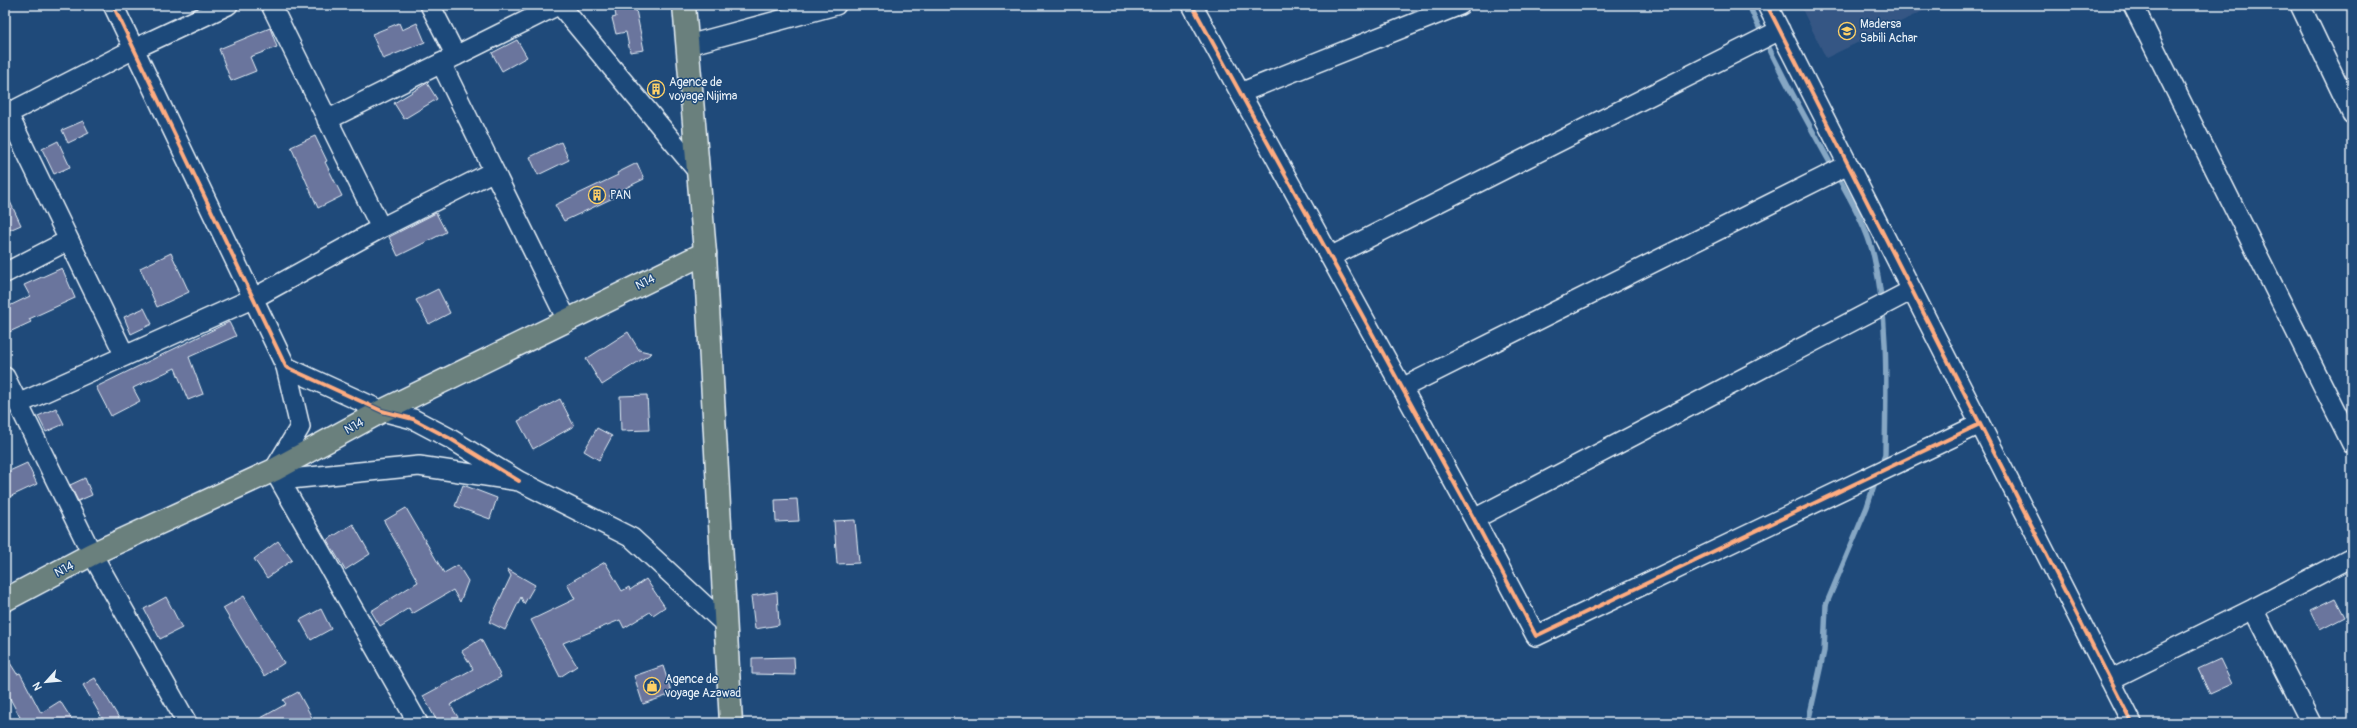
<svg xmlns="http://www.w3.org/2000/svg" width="2357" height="728" font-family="Pangolin,sans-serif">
  <rect width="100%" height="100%" fill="#1f4a7a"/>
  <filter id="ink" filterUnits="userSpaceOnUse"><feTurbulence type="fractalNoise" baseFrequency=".025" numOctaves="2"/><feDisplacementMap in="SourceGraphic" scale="8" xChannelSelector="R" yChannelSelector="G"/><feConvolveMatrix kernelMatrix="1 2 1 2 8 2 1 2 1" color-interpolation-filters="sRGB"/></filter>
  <g filter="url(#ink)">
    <!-- built -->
    <path fill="#365784" d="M 1800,5 L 1935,5 L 1826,58 Z"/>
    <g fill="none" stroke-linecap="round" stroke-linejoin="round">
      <!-- stream -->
      <path stroke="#86a7c4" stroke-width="5.5" d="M 1749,5 C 1772,58 1800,108 1828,159 C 1845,190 1866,223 1874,257 C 1889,322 1886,389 1885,454 L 1881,465
        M 1808,723 L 1824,651 L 1826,605 L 1867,507 L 1876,479"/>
    </g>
    <!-- building -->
    <path fill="#6b749d" stroke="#e8f1f8" d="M 614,5 L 635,5 L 644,50 L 630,52 L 626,32 L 616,34 L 612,18 L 616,17 Z
      M 399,23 L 402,30 L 417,23 L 425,42 L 383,59 L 372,34 Z
      M 270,28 L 277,47 L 250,57 L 256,71 L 231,81 L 219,49 Z
      M 517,40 L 527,57 L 502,71 L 492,53 Z
      M 427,83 L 437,99 L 404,119 L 394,103 Z
      M 83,121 L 89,133 L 68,143 L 62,130 Z
      M 315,136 L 327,161 L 325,162 L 342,196 L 318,208 L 291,147 Z
      M 58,141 L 70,167 L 54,174 L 42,149 Z
      M 561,142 L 569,160 L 538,175 L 530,157 Z
      M 637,163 L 644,179 L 609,196 L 613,198 L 564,221 L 555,205 L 618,175 L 617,173 Z
      M 5,191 L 21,225 L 5,232 Z
      M 436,213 L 446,232 L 398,256 L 389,237 Z
      M 171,253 L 189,292 L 157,307 L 140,268 Z
      M 62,268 L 75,298 L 29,319 L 31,322 L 5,334 L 5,308 L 30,296 L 24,285 Z
      M 438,289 L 450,313 L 429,324 L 416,300 Z
      M 144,308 L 152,324 L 131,334 L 124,317 Z
      M 229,322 L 236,336 L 189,357 L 203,394 L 188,400 L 175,368 L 133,388 L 140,401 L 111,416 L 96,387 Z
      M 628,332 L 639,350 L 652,353 L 602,385 L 586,359 Z
      M 647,395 L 649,430 L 621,431 L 620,396 Z
      M 560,399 L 574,426 L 533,449 L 518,421 Z
      M 56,408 L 64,424 L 46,432 L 38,416 Z
      M 597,428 L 612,436 L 599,460 L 584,451 Z
      M 27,463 L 37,484 L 5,499 L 5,473 Z
      M 85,478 L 92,495 L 78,501 L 70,485 Z
      M 463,485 L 497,498 L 490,519 L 455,506 Z
      M 797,499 L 799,521 L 776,522 L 775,500 Z
      M 406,508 L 444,573 L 458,565 L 468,581 L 460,602 L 453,590 L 412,614 L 409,608 L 380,626 L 371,611 L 418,582 L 384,521 Z
      M 855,520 L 859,563 L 837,564 L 834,521 Z
      M 353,524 L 370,554 L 345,570 L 327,540 Z
      M 278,541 L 292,560 L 267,578 L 254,559 Z
      M 605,562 L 622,591 L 629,587 L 630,590 L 646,579 L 665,607 L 653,615 L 650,612 L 624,628 L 620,620 L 563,643 L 577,666 L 560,677 L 531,620 L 575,599 L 567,584 Z
      M 507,569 L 535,585 L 524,604 L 521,597 L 505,630 L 489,622 L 511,576 Z
      M 777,592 L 779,625 L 755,629 L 751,596 Z
      M 244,596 L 284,663 L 264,676 L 223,608 Z
      M 166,597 L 182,628 L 160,639 L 144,609 Z
      M 2335,598 L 2345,617 L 2320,630 L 2310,610 Z
      M 321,609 L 331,629 L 311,640 L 300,620 Z
      M 481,639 L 501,677 L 450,705 L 462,723 L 438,723 L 423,696 L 473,669 L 462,651 Z
      M 5,655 L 17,674 L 20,673 L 41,713 L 60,701 L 74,723 L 23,723 L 5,689 Z
      M 794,657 L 795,675 L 752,674 L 752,658 Z
      M 2220,659 L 2232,684 L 2210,694 L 2198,669 Z
      M 663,666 L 672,694 L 643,704 L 634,676 Z
      M 95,678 L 122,723 L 105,723 L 83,685 Z
      M 298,692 L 315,723 L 252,723 L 286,704 L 283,700 Z"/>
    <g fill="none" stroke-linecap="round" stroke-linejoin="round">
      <!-- street casing -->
      <g stroke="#e8f1f8" stroke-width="22">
        <path id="street" d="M 113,5 L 286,367 L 382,411 L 413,419 L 449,438 L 519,481
          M 271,5 L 381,228
          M 430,5 L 456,56
          M 560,5 L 699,173
          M 1192,5 L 1474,519 L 1536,636 L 1980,424
          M 1767,5 L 2132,723
          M 2133,5 L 2352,444
          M 2300,5 L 2352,114
          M 688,45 L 836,5
          M 441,63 L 567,320
          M 1240,93 L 1460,5
          M 5,108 L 125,356
          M 5,115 L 136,48 L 228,5
          M 327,120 L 558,5
          M 1330,257 L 1780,30
          M 5,273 L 69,240
          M 286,367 L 300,427 L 274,470 L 418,723
          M 5,377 L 92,554 L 187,723
          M 1402,388 L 1848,165
          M 18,404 L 254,298 L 381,228 L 494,171
          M 280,480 L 419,466 L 519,481 L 632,538 L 726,625
          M 1474,519 L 1912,290
          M 2253,609 L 2311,723
          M 2110,680 L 2253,609 L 2352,557"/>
      </g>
      <!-- primary casing -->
      <g stroke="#e8f1f8" stroke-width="25">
        <path id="primary" d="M 5,600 L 92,554 L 274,470 L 382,411 L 705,253"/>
      </g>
      <!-- highway casing -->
      <g stroke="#e8f1f8" stroke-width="25">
        <path id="highway" d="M 684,5 L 705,253 L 731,723"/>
      </g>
      <!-- street -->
      <use href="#street" stroke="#1f4a7a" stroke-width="19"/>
      <!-- primary -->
      <use href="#primary" stroke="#6a807d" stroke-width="22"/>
      <!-- highway -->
      <use href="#highway" stroke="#6a807d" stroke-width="22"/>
      <!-- cycleway casing -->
      <g stroke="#1f4a7a" stroke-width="6">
        <path id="cycleway" d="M 113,5 L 286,367 L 382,411 L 413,419 L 449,438 L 519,481
          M 1192,5 L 1474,519 L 1536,636 L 1980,424
          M 1767,5 L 2132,723"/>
      </g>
      <!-- cycleway -->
      <use href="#cycleway" stroke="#ffac80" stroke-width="4"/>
    </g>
  </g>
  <!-- icons -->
  <defs>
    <g id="school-ring" transform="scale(0.9)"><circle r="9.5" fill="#1f4a7a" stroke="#ffd166" stroke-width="1.5"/><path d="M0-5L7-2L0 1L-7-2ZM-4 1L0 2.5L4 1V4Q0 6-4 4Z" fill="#ffd166"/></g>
    <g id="building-ring" transform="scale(0.9)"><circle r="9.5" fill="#1f4a7a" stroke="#ffd166" stroke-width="1.5"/><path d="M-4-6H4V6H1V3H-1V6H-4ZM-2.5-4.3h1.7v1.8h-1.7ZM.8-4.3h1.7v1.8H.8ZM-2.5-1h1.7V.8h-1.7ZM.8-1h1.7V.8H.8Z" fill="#ffd166"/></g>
    <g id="shop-ring" transform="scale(0.9)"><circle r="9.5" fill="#1f4a7a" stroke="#ffd166" stroke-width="1.5"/><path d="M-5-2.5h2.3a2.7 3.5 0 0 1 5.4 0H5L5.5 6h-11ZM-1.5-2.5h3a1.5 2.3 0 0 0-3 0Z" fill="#ffd166"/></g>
  </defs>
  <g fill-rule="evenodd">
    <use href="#school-ring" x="1847" y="31"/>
    <use href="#building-ring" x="656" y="89"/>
    <use href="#building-ring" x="597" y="195"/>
    <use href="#shop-ring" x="652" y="686"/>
  </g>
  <g text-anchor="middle" stroke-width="3" stroke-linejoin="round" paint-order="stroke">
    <!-- poi labels -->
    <g font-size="12" fill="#e8f1f8" stroke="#1f4a7a" text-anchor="start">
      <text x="1860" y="28">Madersa<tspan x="1860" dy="14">Sabili Achar</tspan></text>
      <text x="669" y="86">Agence de<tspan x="669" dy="14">voyage Nijima</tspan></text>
      <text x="610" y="199">PAN</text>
      <text x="665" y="683">Agence de<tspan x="665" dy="14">voyage Azawad</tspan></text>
    </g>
    <!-- street labels -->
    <g font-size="12" fill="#e8f1f8" stroke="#1f4a7a">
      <text transform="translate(645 282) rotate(-26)" y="4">N14</text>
      <text transform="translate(354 426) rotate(-29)" y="4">N14</text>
      <text transform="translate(64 569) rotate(-28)" y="4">N14</text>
    </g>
  </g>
  <!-- margin -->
  <rect width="2357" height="728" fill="none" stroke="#1f4a7a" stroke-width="20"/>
  <rect x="10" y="10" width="2337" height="708" fill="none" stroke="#e8f1f8" stroke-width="1.5" filter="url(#ink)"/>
  <!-- north arrow -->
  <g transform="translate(46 682) rotate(243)" stroke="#1f4a7a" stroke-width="3" paint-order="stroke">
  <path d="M0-3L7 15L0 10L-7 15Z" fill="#e8f1f8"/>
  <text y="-6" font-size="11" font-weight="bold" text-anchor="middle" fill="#e8f1f8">N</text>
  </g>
</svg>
